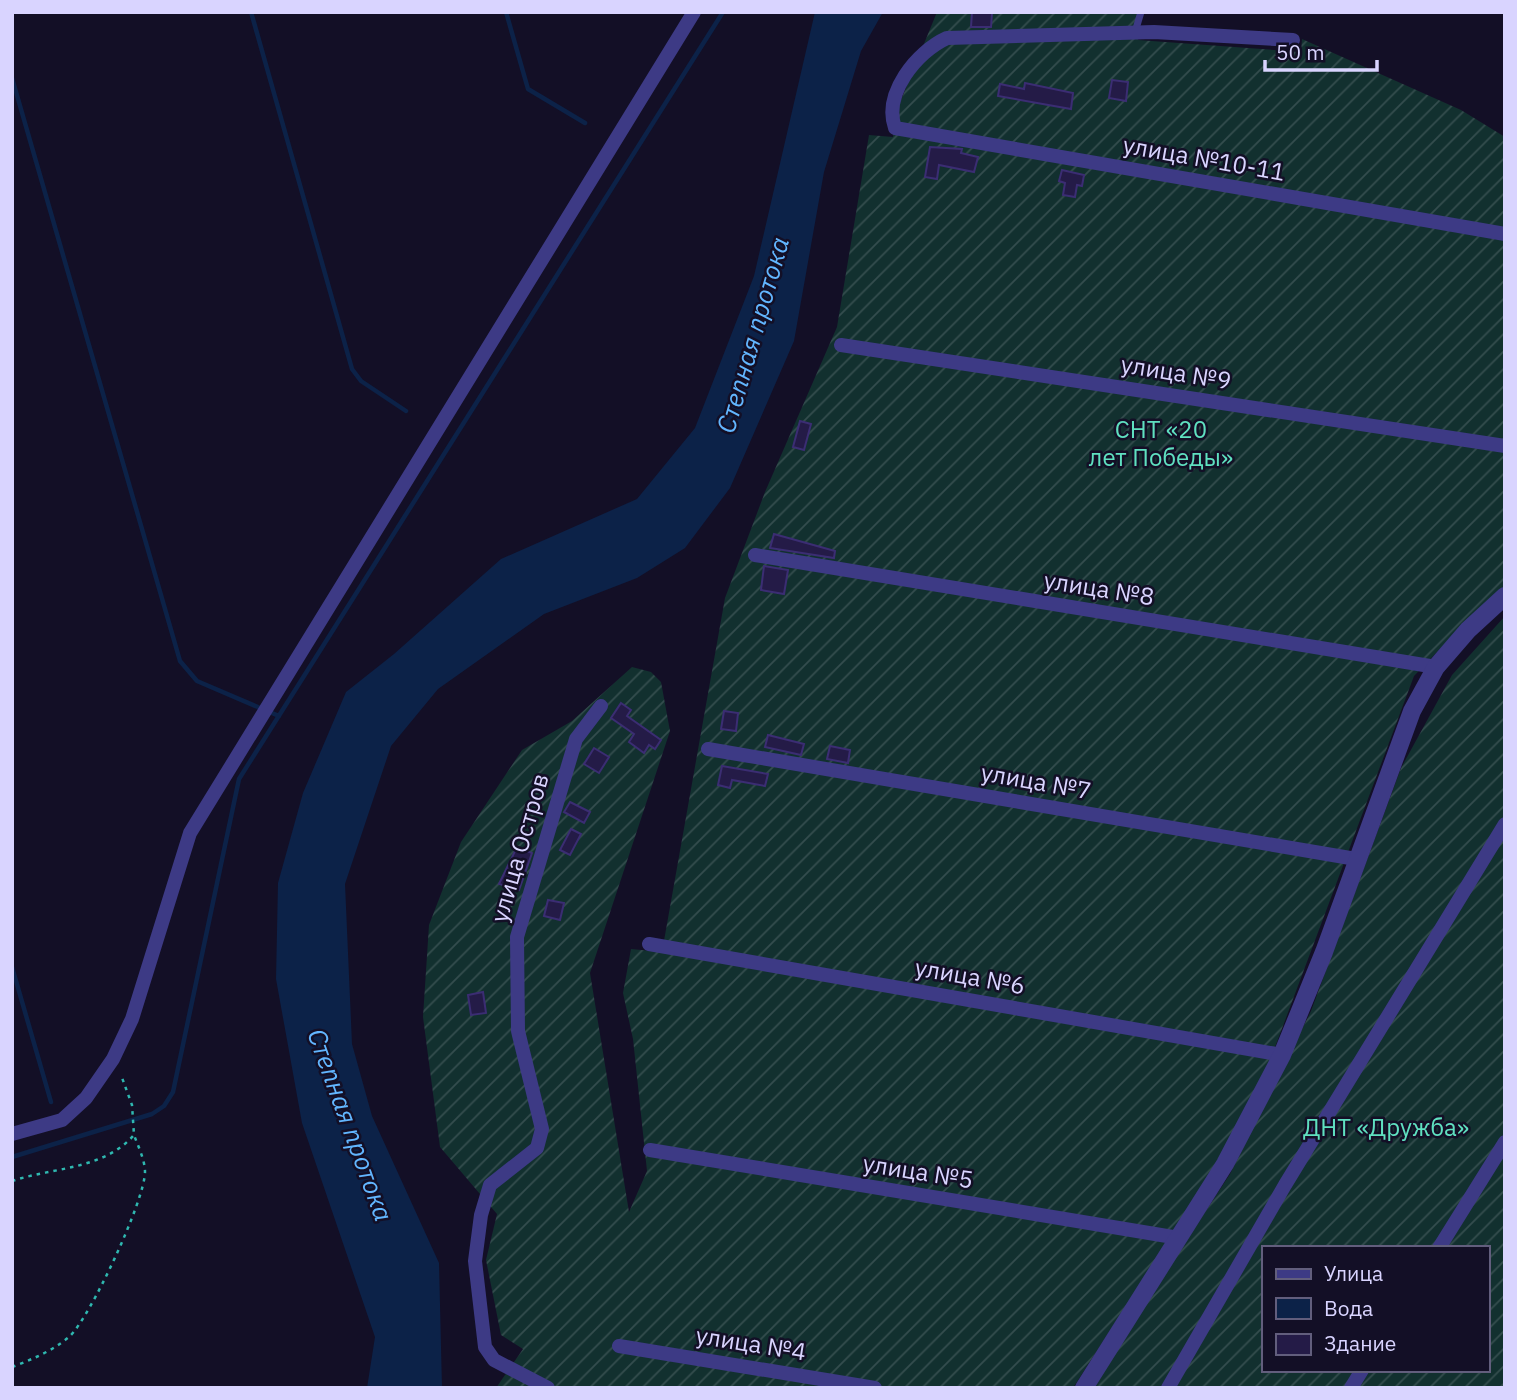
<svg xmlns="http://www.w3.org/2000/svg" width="1517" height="1400" font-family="'IBM Plex Sans',sans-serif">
  <defs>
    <pattern id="garden-furrows" width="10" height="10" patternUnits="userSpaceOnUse" patternTransform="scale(1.75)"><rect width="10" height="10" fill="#12302f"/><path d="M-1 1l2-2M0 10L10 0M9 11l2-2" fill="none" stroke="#344d4e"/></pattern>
  </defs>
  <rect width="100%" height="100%" fill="#130f26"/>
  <!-- garden -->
  <path fill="url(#garden-furrows)" fill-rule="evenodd" d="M 937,12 L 1142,12 L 1138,40 L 1301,52 L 1302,39 L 1461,110 L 1505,137 L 1505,588 L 1462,626 L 1414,676 L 1259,1090 L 1197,1195 L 1073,1388 L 496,1388 L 523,1349 L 501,1335 L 486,1260 L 497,1214 L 440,1147 L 423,1017 L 429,925 L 461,842 L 522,750 L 572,721 L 632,667 L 651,672 L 661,682 L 670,731 L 590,973 L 629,1212 L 647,1171 L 633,1039 L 623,993 L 631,949 L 662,952 L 725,598 L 765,492 L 837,327 L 869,135 L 893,137 L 894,117 Z
    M 1505,616 L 1505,1388 L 1090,1388 L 1230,1174 L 1311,1011 L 1401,768 L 1452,675 ZM 1263,1248 L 1487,1248 L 1487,1370 L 1263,1370 Z"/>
  <!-- water -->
  <path fill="#0c2248" d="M 815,12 L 883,12 L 861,51 L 824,172 L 794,341 L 730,488 L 685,548 L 637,578 L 544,614 L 438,689 L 391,746 L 345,884 L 352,1044 L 372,1116 L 439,1263 L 442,1388 L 367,1388 L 375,1337 L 302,1123 L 276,979 L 278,883 L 303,793 L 346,692 L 394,654 L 501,559 L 637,499 L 695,428 L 754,276 Z"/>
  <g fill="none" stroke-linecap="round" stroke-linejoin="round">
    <!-- stream -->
    <path stroke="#0c2248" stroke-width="4.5" d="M 251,12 L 352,369 L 361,381 L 406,411
      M 506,12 L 528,89 L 585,123
      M 12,78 L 180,661 L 197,681 L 279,716
      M 12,967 L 51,1102
      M 12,1157 L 152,1114 L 164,1106 L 173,1092 L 239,779 L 723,12"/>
  </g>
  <!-- building -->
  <path fill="#241b47" stroke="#3b2d73" stroke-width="2" d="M 972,12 L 992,13 L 991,27 L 971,27 Z
    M 1112,80 L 1128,82 L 1126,101 L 1109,98 Z
    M 1025,83 L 1073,93 L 1071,109 L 998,96 L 1000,84 L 1024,89 Z
    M 930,147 L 962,149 L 961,153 L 978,157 L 974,172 L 939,165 L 937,179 L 925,177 Z
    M 1062,170 L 1084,175 L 1082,186 L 1077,185 L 1075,197 L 1063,195 L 1065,183 L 1059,181 Z
    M 800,421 L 811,424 L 804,450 L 793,447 Z
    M 774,534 L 835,551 L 834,558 L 770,548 Z
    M 764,566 L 788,570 L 784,594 L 761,590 Z
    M 621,703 L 631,710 L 627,716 L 661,740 L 655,749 L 649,745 L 644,753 L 629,742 L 634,734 L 611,718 Z
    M 724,711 L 738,713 L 736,731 L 721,729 Z
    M 768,735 L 804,744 L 801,755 L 765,747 Z
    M 830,746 L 850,750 L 848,763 L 827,759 Z
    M 594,748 L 609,757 L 599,773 L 584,764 Z
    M 722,766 L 768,774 L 765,786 L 732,780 L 730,788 L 718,785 Z
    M 570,802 L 590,812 L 584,823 L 564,812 Z
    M 571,829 L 581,834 L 570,855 L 560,850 Z
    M 517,847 L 532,853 L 519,890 L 499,884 Z
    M 548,900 L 564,903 L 560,920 L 544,916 Z
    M 483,992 L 486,1013 L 471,1015 L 468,995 Z"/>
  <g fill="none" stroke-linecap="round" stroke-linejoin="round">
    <!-- path -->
    <path stroke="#2fb8b0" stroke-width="2.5" stroke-dasharray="3.5 5" stroke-linecap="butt" d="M 12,1181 C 54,1167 103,1170 134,1135 L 132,1105 L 121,1075
      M 12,1367 C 33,1359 52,1351 69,1337 C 90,1318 145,1200 145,1172 C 145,1160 138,1146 134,1135"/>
    <!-- service -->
    <path stroke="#3d3a85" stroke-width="7" d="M 1135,32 L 1141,12"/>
    <!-- minor -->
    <path stroke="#3d3a85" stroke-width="14" d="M 1293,40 L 1154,32 L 947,38 C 916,52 883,94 895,128 L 1505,234
      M 841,345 L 1505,446
      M 755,555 L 1436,667
      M 708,749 L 1356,859
      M 649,944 L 1282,1055
      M 12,1134 L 62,1120 L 86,1098 L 113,1059 L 132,1019 L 190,833 L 694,12
      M 650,1150 L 1179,1238
      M 1439,1248 L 1505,1142
      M 619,1346 L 875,1388
      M 548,1388 L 494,1360 L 485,1347 L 475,1261 L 481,1215 L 490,1185 L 537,1148 L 542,1129 L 518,1031 L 517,937 L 576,739 L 601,706
      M 1168,1388 L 1285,1185 L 1505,824
      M 1351,1388 L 1362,1370"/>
    <!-- tertiary -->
    <path stroke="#3d3a85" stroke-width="18" d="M 1084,1388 L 1225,1164 L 1282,1055 L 1324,952 L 1412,711 L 1436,667 L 1468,630 L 1505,596"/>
  </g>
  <g text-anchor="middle" stroke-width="5" stroke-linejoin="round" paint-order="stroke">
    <!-- street labels -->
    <g font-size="24" fill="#d9d4ff" stroke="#130f26">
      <text transform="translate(1204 159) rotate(10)" y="8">улица №10-11</text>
      <text transform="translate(1176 373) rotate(9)" y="8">улица №9</text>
      <text transform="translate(1099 589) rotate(9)" y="8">улица №8</text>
      <text transform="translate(1036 782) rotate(10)" y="8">улица №7</text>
      <text transform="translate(520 848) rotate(-74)" y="8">улица Остров</text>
      <text transform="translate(970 977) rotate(10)" y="8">улица №6</text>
      <text transform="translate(918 1172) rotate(9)" y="8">улица №5</text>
      <text transform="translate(751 1344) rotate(9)" y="8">улица №4</text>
    </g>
    <!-- park labels -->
    <g font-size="24" fill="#5fe0c0" stroke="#130f26">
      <text x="1161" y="438">СНТ «20<tspan x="1161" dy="28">лет Победы»</tspan></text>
      <text x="1386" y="1136">ДНТ «Дружба»</text>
    </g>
    <!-- water labels -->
    <g font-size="26" font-style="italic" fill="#62b6ff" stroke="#130f26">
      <text transform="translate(753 335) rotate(-74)" y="9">Степная протока</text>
      <text transform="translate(350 1125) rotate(70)" y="9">Степная протока</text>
    </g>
  </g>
  <!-- border -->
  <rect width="1517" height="1400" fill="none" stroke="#d9d4ff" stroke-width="28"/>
  <!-- legend -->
  <rect x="1262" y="1246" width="228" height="126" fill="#130f26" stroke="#625e7d" stroke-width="2"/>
  <rect x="1276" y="1269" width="35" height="10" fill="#3d3a85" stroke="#625e7d" stroke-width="2"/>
  <text x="1324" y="1281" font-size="21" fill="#d9d4ff">Улица</text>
  <rect x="1276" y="1298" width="35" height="21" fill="#0c2248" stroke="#625e7d" stroke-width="2"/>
  <text x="1324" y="1316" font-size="21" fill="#d9d4ff">Вода</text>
  <rect x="1276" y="1334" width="35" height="21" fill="#241b47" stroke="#625e7d" stroke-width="2"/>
  <text x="1324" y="1351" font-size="21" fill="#d9d4ff">Здание</text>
  <!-- scale -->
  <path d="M1265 60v10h112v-10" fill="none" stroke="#d9d4ff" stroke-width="3.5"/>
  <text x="1276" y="60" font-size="21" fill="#d9d4ff" stroke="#130f26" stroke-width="5" paint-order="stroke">50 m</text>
</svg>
